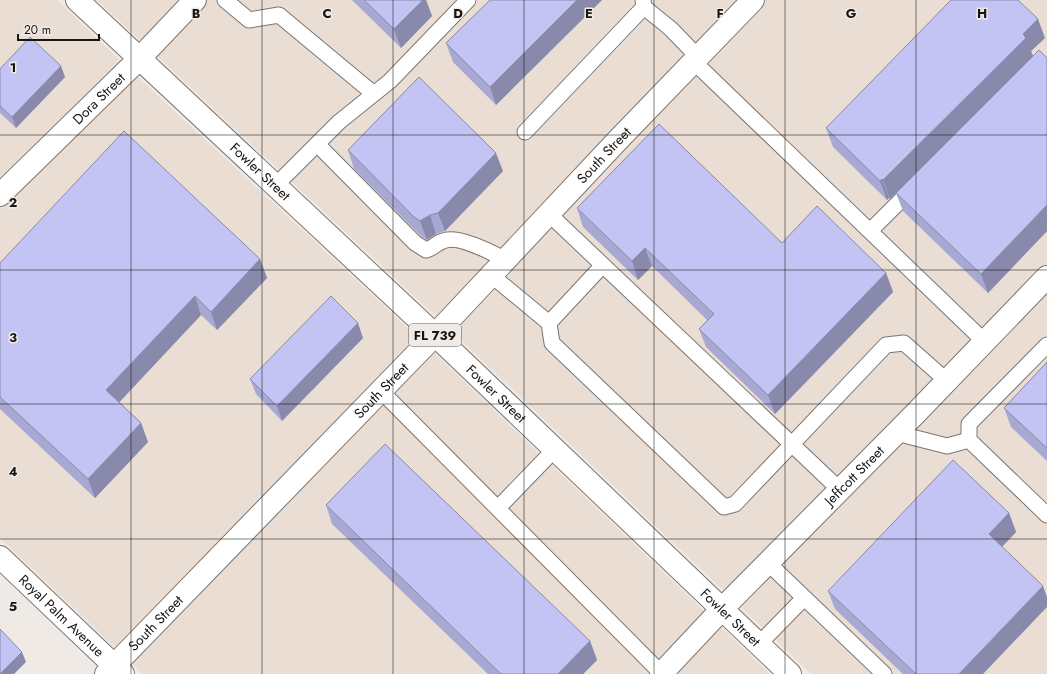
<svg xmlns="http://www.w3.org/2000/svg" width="1047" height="674" font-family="Jost,sans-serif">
  <rect width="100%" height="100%" fill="#f0eae6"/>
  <!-- built -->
  <path fill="#e9ddd4" d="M 0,0 L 57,0 L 130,70 L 426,345 L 770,674 L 143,674 L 0,538 Z
    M 97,0 L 1047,0 L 1047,674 L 811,674 L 445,325 Z"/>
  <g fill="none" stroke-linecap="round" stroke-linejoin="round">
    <!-- lane casing -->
    <g stroke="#7b7672" stroke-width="17">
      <path id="lane" d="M 225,0 L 249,20 L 279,15 L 374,94
        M 644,7 L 671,29 L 698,57
        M 694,62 L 985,342
        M 525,132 L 644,7 L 643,0
        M 317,144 L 415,243 L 426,250 C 434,248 436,243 443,241 C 457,234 493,253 506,260
        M 275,186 L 339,122 L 390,81 L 468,0
        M 549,214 L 840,490
        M 870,231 L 913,188
        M 603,265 L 549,323 L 552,343 L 724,507 L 735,504 L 886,345 L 904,343 L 947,381
        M 491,275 L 549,323
        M 1047,345 L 969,424 L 969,440 L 1047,515
        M 381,391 L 662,674
        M 896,433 L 947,446 L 969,440
        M 498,508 L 555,449
        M 768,563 L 884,674
        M 759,644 L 804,598"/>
    </g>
    <!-- street casing -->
    <g stroke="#7b7672" stroke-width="24">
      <g id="street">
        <path id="s1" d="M 0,195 L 139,59 L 195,0"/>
        <path id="s2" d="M 0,557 L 123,674"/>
        <path id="s3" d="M 106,674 L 435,335 L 617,141 L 753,0"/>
        <path id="s4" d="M 661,674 L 722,609 L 913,416 L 1047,277"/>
      </g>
    </g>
    <!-- primary casing -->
    <g stroke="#7b7672" stroke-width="24">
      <g id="primary">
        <path id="s5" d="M 77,0 L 435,335 L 790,674"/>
      </g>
    </g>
    <!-- lane -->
    <use href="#lane" stroke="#fff" stroke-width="15"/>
    <!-- street -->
    <use href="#street" stroke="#fff" stroke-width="22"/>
    <!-- primary -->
    <use href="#primary" stroke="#fff" stroke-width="22"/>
  </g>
  <!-- wall -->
  <path fill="#a8a9d2" d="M 352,0 L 426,0 L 432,16 L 401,48 Z
    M 490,0 L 602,0 L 496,105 L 453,62 L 446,43 Z
    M 1045,38 L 1031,51 L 1033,56 L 890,199 L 889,198 L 887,200 L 833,147 L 826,128 Z
    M 1047,58 L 1047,231 L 988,293 L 903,211 L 896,193 Z
    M 0,69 L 65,77 L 16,128 L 0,113 Z
    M 348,150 L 503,171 L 445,231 L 436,234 L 427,240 L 421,236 L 354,169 Z
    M 577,208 L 782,243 L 886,273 L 893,292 L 775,414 L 706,347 L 699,329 L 707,320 L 652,266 L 638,280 L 583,227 Z
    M 260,259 L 267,278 L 217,330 L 201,315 L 119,402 L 141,423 L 148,442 L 95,498 L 0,409 L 0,263 Z
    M 363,338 L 282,421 L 256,394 L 250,379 Z
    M 1047,362 L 1047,461 L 1011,427 L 1004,408 Z
    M 326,505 L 590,641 L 597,660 L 583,674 L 488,674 L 332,524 Z
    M 1009,513 L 1016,532 L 1002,547 L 983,674 L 903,674 L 835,609 L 828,591 Z"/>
  <!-- shaded-wall -->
  <path fill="#8889ab" d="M 423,0 L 426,0 L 432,16 L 401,48 L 394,29 Z
    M 577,0 L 602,0 L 496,105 L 490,87 Z
    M 1038,19 L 1045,38 L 1031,51 L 1033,56 L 890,199 L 883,180 Z
    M 61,66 L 65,77 L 16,128 L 12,117 Z
    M 496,153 L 503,171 L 445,231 L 438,213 Z
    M 882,179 L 889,198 L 887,200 L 880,181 Z
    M 1047,205 L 1047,231 L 988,293 L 981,274 Z
    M 430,215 L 436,234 L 427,240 L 420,221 Z
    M 645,248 L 652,266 L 638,280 L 632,261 Z
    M 260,259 L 267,278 L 217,330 L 211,312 Z
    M 886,273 L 893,292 L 775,414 L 768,395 Z
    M 195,296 L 201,315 L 113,409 L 106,390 Z
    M 358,323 L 363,338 L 282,421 L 277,406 Z
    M 141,423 L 148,442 L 95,498 L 88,479 Z
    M 1009,513 L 1016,532 L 996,553 L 989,534 Z
    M 1043,586 L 1047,597 L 1047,607 L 983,674 L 959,674 Z
    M 590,641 L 597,660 L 583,674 L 558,674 Z
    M 22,652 L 26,662 L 14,674 L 0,674 Z"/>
  <!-- building -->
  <path fill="#c3c4f4" stroke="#8889ab" d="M 364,0 L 423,0 L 394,29 Z
    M 490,0 L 577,0 L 490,87 L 446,43 Z
    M 951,0 L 1018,0 L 1038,19 L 1023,34 L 1026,38 L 883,180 L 882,179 L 880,181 L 826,128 Z
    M 30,37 L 61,66 L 12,117 L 0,106 L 0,69 Z
    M 1039,50 L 1047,58 L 1047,205 L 981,274 L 896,193 Z
    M 419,77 L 496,153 L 438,213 L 430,215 L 420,221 L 414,217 L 348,150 Z
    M 659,124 L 782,243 L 817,206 L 886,273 L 768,395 L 699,329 L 714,314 L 645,248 L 632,261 L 577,208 Z
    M 124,131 L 260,259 L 211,312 L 195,296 L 106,390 L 141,423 L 88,479 L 0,397 L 0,263 Z
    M 331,296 L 358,323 L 277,406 L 250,379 Z
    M 1047,362 L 1047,448 L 1004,408 Z
    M 385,444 L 590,641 L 558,674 L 501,674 L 326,505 Z
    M 953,460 L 1009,513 L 989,534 L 1043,586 L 959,674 L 916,674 L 828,591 Z
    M 0,629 L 22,652 L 0,674 Z"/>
  <!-- grid -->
  <path fill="none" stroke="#171513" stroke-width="1" stroke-opacity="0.55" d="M 131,0 L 131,674M 262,0 L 262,674M 393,0 L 393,674M 524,0 L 524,674M 654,0 L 654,674M 785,0 L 785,674M 916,0 L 916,674M 0,135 L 1047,135M 0,270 L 1047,270M 0,404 L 1047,404M 0,539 L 1047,539"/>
  <g text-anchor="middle" stroke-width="3" stroke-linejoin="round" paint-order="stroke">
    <!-- shield labels -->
    <rect fill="#f0eae6" stroke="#585552" stroke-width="1" x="409" y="324" width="52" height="22" rx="3"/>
    <g font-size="13" font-weight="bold" fill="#171513">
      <text x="435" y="340">FL 739</text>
    </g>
    <!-- street labels -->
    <g font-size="14" fill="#171513" stroke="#f0eae6">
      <text dy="5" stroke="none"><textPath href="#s1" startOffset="138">Dora Street</textPath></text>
      <text dy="5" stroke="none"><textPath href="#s3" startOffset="719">South Street</textPath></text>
      <text dy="5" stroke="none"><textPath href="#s5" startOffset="251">Fowler Street</textPath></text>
      <text dy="5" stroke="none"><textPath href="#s3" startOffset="395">South Street</textPath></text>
      <text dy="5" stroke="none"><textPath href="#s5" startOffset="575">Fowler Street</textPath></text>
      <text dy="5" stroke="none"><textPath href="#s4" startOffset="277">Jeffcott Street</textPath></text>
      <text dy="5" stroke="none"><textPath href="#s2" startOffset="85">Royal Palm Avenue</textPath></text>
      <text dy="5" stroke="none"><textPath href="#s5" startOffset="899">Fowler Street</textPath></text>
      <text dy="5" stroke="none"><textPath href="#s3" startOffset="71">South Street</textPath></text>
    </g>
  </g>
  <g font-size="13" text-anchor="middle" font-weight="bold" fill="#171513" stroke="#f0eae6" stroke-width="3" stroke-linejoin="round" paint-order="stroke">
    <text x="196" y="18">B</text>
    <text x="327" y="18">C</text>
    <text x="458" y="18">D</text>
    <text x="589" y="18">E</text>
    <text x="720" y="18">F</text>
    <text x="851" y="18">G</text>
    <text x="982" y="18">H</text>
    <text x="13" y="72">1</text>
    <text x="13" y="207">2</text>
    <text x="13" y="342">3</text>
    <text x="13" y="476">4</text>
    <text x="13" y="611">5</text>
  </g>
  <!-- scale -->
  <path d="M18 34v6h81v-6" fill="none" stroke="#171513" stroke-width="2"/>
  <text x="24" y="34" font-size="12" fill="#171513" stroke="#f0eae6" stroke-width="3" paint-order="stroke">20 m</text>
</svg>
